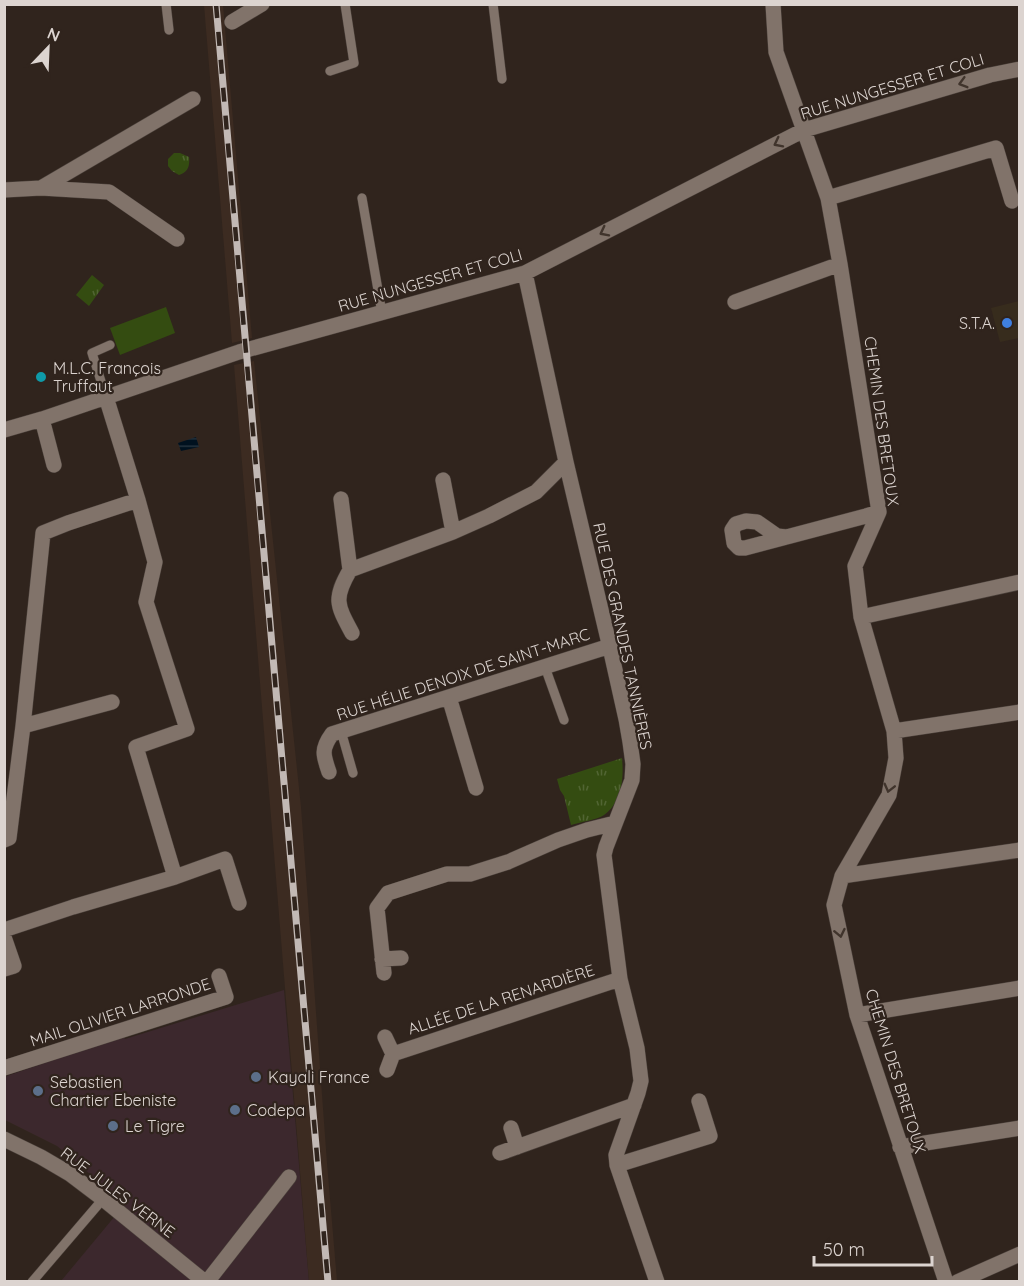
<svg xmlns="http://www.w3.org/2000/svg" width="1024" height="1286" font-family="Quicksand,sans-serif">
  <defs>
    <pattern id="park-tufts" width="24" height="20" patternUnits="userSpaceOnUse" patternTransform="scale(1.5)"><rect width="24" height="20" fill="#344c11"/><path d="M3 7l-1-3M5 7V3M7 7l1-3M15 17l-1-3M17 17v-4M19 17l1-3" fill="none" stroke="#516533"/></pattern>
    <pattern id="water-rules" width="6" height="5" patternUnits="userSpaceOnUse" patternTransform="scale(1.5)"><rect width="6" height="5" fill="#00111f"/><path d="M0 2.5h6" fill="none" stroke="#25333e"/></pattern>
  </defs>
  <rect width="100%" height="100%" fill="#30241d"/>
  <!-- commercial -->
  <path fill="#372c1d" d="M 1019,301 L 1019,338 L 1000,342 L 991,308 Z"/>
  <!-- industrial -->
  <path fill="#3c282d" d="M 284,990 L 309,1281 L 61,1281 L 125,1204 L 57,1146 L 5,1120 L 4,1077 L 123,1036 L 125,1039 Z"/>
  <!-- built -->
  <path fill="#3c2b21" d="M 204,5 L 223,5 L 252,338 L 232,343 Z
    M 254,361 L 301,807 L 327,1163 L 337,1281 L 309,1281 L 234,365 Z"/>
  <!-- grass -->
  <path fill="#344c11" d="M 166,307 L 175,333 L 120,355 L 110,328 Z"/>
  <!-- park -->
  <path fill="url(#park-tufts)" d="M 174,153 L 180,153 L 189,157 C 190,166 188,172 179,175 L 172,171 L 168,166 L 168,159 Z
    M 92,275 L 104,285 L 89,306 L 76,295 Z
    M 622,758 C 624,778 622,802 604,815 C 597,820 580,822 571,825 L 564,796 L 560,790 L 557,779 Z"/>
  <!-- water -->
  <path fill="url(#water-rules)" d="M 196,437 L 199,447 L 181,451 L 178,443 Z"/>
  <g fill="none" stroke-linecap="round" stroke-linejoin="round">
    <!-- lane casing -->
    <g stroke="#4b413b" stroke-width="10">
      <path id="lane" d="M 166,4 L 169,30
        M 493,4 L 502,79
        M 330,71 L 354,63 L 345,4
        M 362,198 L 382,313
        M 106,397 L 92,353 L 110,345
        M 545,667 L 564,720
        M 341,731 L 353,773
        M 32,1282 L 103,1199"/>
    </g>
    <!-- street casing -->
    <g stroke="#4b413b" stroke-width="16">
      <path id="street" d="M 773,4 L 776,52 L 828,198 L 840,264 L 879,512 L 855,566 L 861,617 L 894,731 L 896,758 L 889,795 L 842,876 L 834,905 L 857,1015 L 946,1282
        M 232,22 L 262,4
        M 41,188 L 109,192 L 177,239
        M 4,190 L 41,188 L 193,99
        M 828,198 L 996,148 L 1012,201
        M 525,273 L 566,462 L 611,652 L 626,719 L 630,742 L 633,764 L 632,780 L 606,847 L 604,855 L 620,979 L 637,1048 L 641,1081 L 638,1093 L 616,1155 L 617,1165 L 657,1282
        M 735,302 L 840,264
        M 42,419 L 54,465
        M 4,430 L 42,419 L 239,352 L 525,273 L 804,130 L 990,75 L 1020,69
        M 443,480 L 453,532
        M 341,499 L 350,570
        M 787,537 L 777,536 L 757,522 L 746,521 L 736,524 L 732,530 L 734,543 L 739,548 L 745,548 L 866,516 L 879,512
        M 861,617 L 1020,582
        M 352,633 C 337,605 333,599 350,570 L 453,532 L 489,516 L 536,492 L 566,462
        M 449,697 L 476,788
        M 23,726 L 112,702
        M 894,731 L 1020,712
        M 329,772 C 323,755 321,749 332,734 L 610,646
        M 4,840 L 9,838 L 23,726 L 43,533 L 68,523 L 138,500
        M 842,876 L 1020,850
        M 175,877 L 225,859 L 239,903
        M 4,930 L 73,907 L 175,877 L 136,747 L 187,729 L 146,602 L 155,562 L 138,500 L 106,397
        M 4,937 L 14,966 L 4,969
        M 382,959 L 401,958
        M 384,973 L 377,908 L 388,893 L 447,874 L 470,874 L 508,862 L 558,840 L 587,830 L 615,823
        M 857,1015 L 1020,988
        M 385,1037 L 393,1054 L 387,1070
        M 393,1054 L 620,979
        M 4,1068 L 226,997 L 219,976
        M 511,1128 L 517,1147
        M 4,1139 L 41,1157 L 70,1174 L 103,1199 L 205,1282
        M 900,1147 L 1020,1128
        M 500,1153 L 634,1105
        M 617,1165 L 710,1136 L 699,1101
        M 207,1282 L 289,1177
        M 957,1282 L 1020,1254"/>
    </g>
    <!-- lane -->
    <use href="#lane" stroke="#81736a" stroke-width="9"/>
    <!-- street -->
    <use href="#street" stroke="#81736a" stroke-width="15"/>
    <!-- rail casing -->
    <g stroke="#c2b9b5" stroke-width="7">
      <path id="rail" d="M 216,4 C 252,430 291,856 328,1282"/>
    </g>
    <!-- rail -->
    <use href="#rail" stroke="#30241d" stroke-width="4.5" stroke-dasharray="14" stroke-linecap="butt"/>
  </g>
  <!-- one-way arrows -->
  <defs><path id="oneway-chevron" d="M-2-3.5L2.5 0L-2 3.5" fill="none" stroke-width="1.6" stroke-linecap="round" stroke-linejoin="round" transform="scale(1.5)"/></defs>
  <g stroke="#40342c">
    <use href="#oneway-chevron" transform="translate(963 83) rotate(164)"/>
    <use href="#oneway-chevron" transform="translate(778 143) rotate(153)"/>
    <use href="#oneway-chevron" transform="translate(604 232) rotate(153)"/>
    <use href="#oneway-chevron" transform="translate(889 788) rotate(104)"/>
    <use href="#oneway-chevron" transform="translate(840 933) rotate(78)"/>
  </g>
  <!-- markers -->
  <circle fill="#3f7fe0" stroke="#30241d" stroke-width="2" cx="1007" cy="323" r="6"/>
  <circle fill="#0f9aa8" stroke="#30241d" stroke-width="2" cx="41" cy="377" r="6"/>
  <g fill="#5c6f8a" stroke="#30241d" stroke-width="2">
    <circle cx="256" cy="1077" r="6"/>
    <circle cx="38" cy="1091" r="6"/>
    <circle cx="235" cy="1110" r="6"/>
    <circle cx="113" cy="1126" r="6"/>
  </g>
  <g text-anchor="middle" stroke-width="4.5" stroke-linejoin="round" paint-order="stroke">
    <!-- street labels -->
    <g font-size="16" fill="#dcd4d0" stroke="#30241d">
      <text transform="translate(892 86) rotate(-17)" y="6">RUE NUNGESSER ET COLI</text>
      <text transform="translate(430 280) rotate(-16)" y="6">RUE NUNGESSER ET COLI</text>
      <text transform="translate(882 421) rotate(82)" y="6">CHEMIN DES BRETOUX</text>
      <text transform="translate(623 636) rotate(78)" y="6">RUE DES GRANDES TANNIÈRES</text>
      <text transform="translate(463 674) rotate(-18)" y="6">RUE HÉLIE DENOIX DE SAINT-MARC</text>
      <text transform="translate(501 999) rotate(-18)" y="6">ALLÉE DE LA RENARDIÈRE</text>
      <text transform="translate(120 1012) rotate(-18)" y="6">MAIL OLIVIER LARRONDE</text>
      <text transform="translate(896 1071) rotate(73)" y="6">CHEMIN DES BRETOUX</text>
      <text transform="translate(118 1192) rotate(37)" y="6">RUE JULES VERNE</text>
    </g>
    <!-- poi labels -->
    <g font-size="16" fill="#dcd4d0" stroke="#30241d" text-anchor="start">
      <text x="995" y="329" text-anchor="end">S.T.A.</text>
      <text x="53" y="374">M.L.C. François<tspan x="53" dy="18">Truffaut</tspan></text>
      <text x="268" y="1083">Kayali France</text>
      <text x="50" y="1088">Sebastien<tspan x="50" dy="18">Chartier Ebeniste</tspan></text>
      <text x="247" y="1116">Codepa</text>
      <text x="125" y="1132">Le Tigre</text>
    </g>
  </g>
  <!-- border -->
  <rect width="1024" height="1286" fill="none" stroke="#dcd4d0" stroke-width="12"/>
  <!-- north arrow -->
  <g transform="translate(48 48) rotate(23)" stroke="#30241d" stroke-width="4.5" paint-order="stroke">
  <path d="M0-4.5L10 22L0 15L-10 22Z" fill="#dcd4d0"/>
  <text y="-9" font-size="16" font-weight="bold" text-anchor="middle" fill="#dcd4d0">N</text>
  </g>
  <!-- scale -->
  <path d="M814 1256v9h118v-9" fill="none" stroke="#dcd4d0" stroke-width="3"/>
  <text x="823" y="1256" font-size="18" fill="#dcd4d0" stroke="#30241d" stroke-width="4.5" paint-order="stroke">50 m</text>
</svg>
